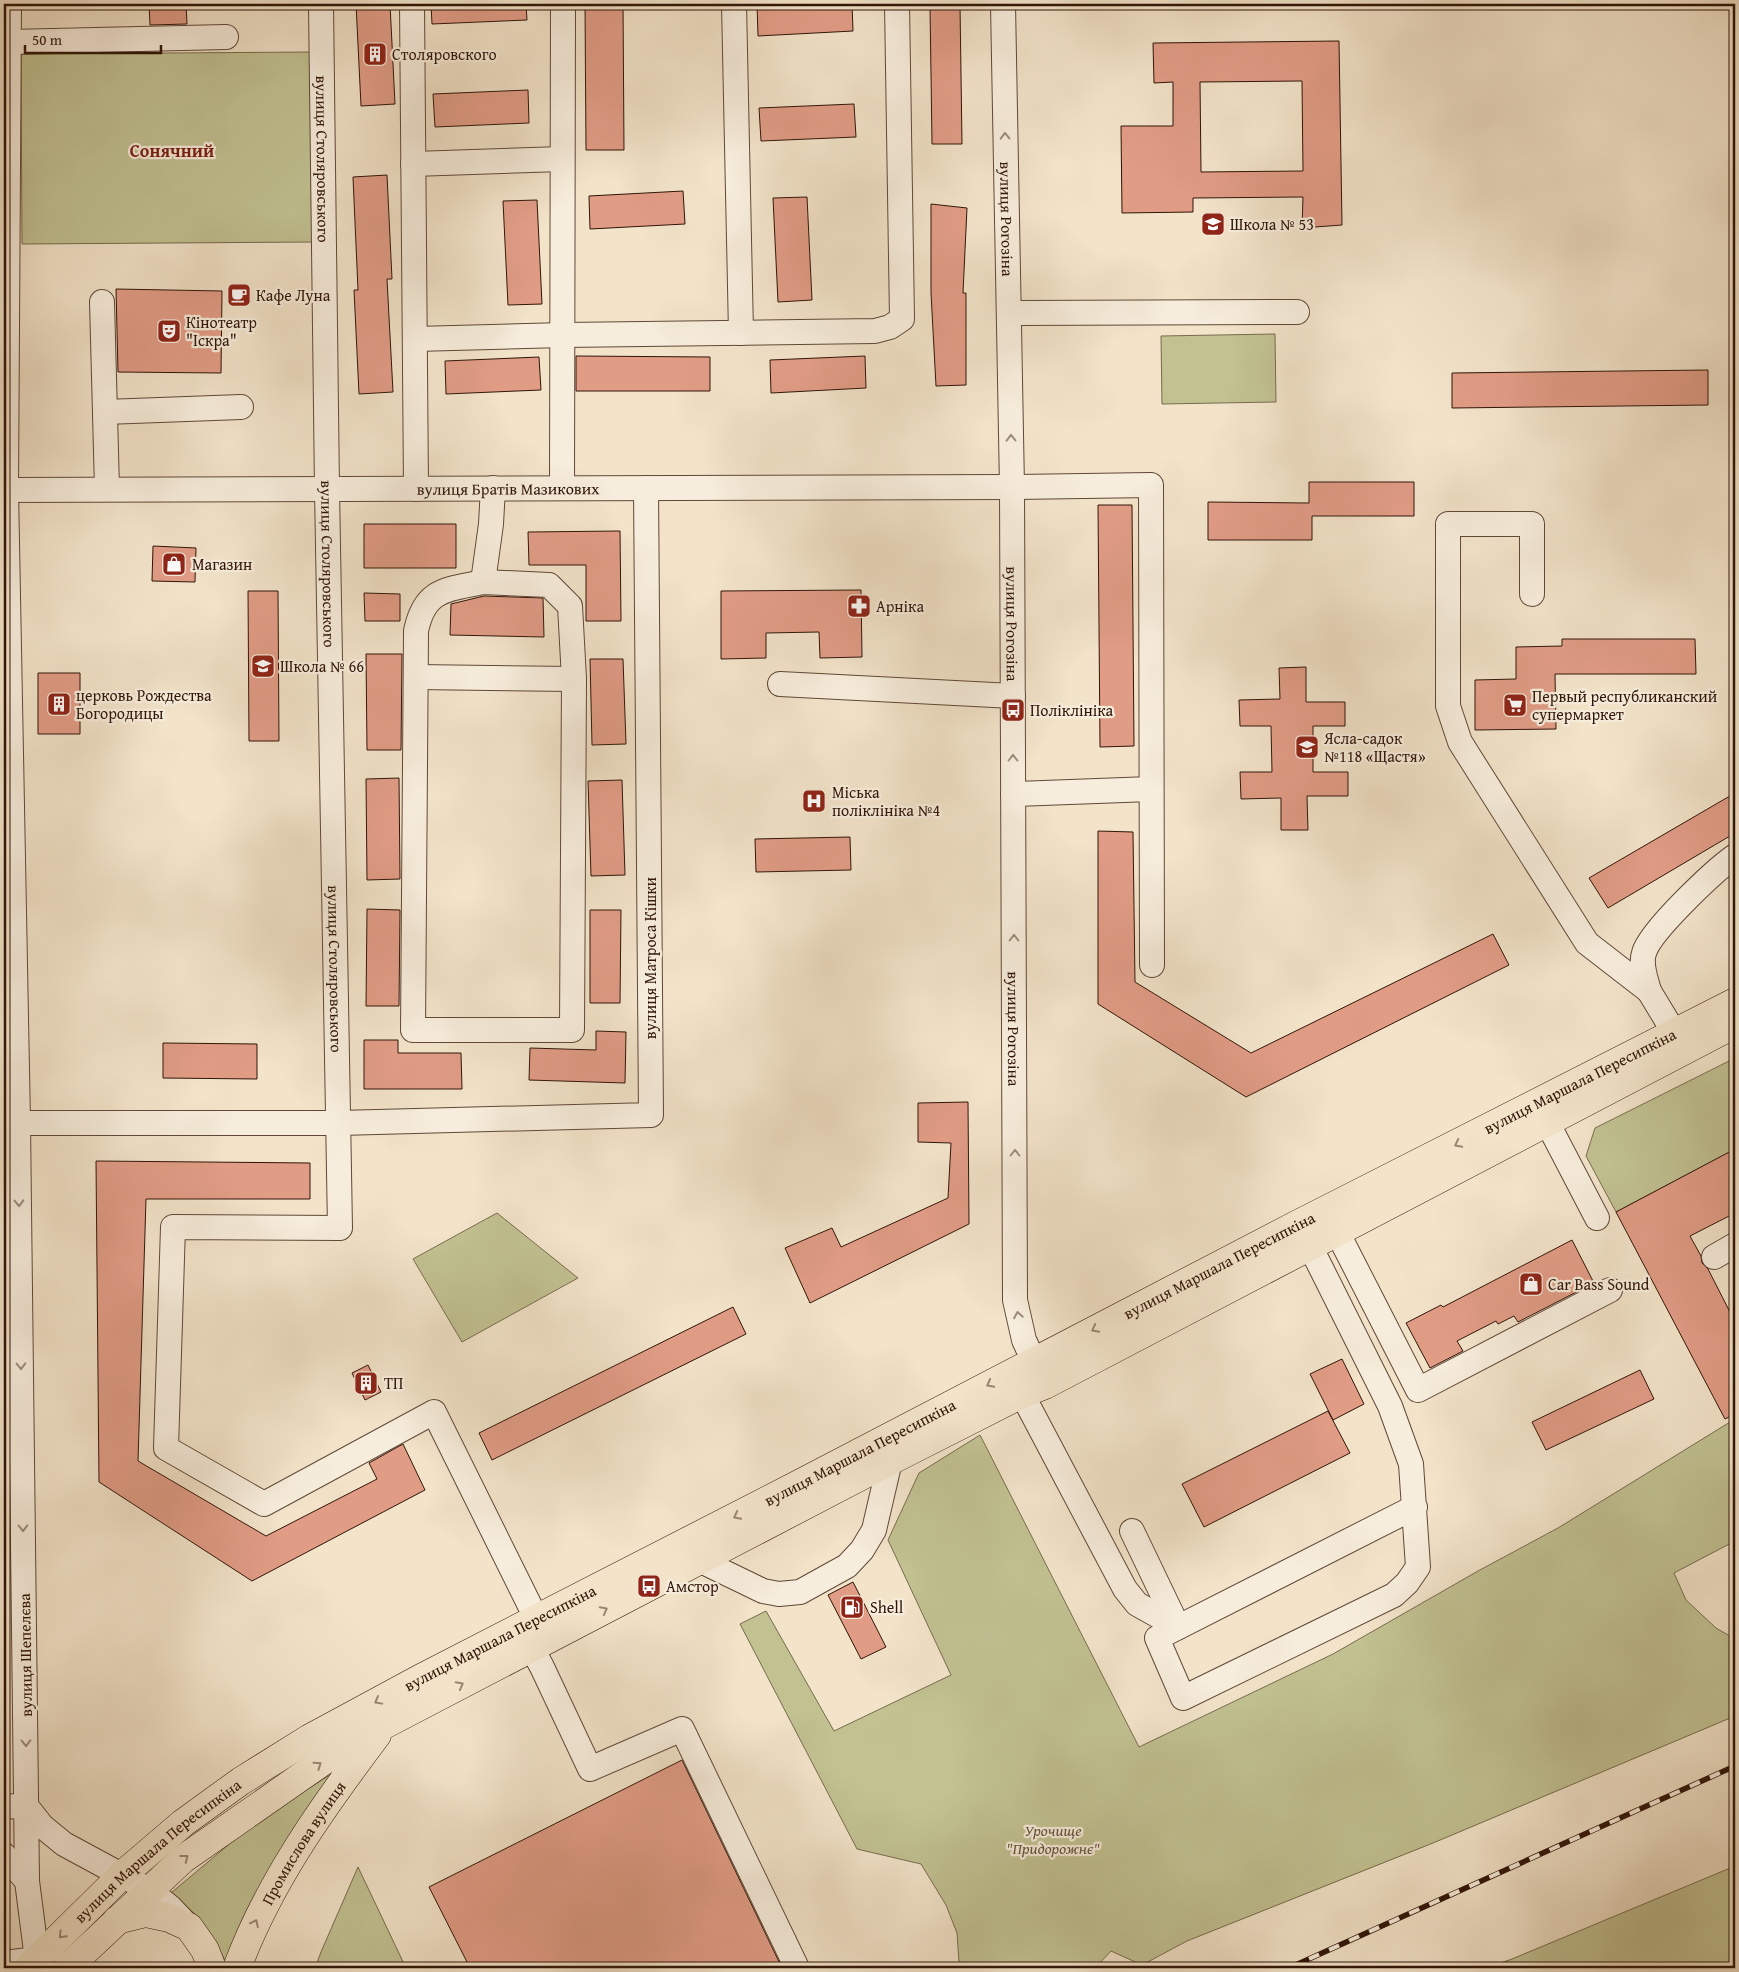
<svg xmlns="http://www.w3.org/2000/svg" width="1739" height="1972" font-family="'Gentium Book Plus',serif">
  <rect width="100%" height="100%" fill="#f2e3c9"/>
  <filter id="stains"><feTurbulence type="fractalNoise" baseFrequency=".004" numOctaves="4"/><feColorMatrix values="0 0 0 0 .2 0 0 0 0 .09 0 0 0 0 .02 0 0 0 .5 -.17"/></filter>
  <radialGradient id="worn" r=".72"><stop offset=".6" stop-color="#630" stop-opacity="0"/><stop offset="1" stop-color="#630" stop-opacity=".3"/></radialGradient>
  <!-- green -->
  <path fill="#c1c192" stroke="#786b4d" d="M 312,52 L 314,242 L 22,244 L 21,54 Z
    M 1275,334 L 1276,402 L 1162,404 L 1161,336 Z
    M 1735,1058 L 1735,1149 L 1616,1212 L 1586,1156 L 1595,1128 Z
    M 497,1213 L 578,1278 L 462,1342 L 413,1259 Z
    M 1735,1419 L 1735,1541 L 1674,1573 L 1686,1600 L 1716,1628 L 1735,1639 L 1735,1716 L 1433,1843 L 1187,1941 L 1142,1965 L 1111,1951 L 1095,1968 L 954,1968 L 959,1962 L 957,1933 L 946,1905 L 921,1864 L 857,1849 L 740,1624 L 766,1611 L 834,1731 L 951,1675 L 888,1540 L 919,1473 L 980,1435 L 1139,1747 L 1333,1654 L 1478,1571 L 1558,1528 Z
    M 336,1771 L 226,1962 L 209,1932 L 195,1914 L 171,1893 L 252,1825 Z
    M 1735,1866 L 1735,1968 L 1486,1968 L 1512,1959 Z
    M 358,1867 L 406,1968 L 315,1968 L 321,1952 Z"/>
  <!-- building -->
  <path fill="#e19c86" stroke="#301508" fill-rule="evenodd" d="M 149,4 L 186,4 L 187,24 L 150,25 Z
    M 356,4 L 390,4 L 395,104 L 361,106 Z
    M 431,4 L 526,4 L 527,20 L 432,24 Z
    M 585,4 L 623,4 L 624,150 L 586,150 Z
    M 757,4 L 852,4 L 853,31 L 758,36 Z
    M 960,5 L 962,144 L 932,144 L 930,6 Z
    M 1339,41 L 1342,225 L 1302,228 L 1303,197 L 1193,198 L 1193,212 L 1122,213 L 1121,126 L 1173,126 L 1173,82 L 1154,83 L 1153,43 ZM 1302,81 L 1303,171 L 1201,172 L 1200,82 Z
    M 528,90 L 529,123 L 435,127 L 433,94 Z
    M 854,104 L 856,137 L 761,141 L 759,108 Z
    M 387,175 L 392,279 L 387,279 L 393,392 L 359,394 L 354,290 L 358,290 L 353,177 Z
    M 683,191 L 685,224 L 590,229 L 589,196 Z
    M 807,197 L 812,300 L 778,302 L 773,198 Z
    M 537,200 L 542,304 L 508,305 L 503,201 Z
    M 931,204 L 967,208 L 963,293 L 966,293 L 966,385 L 936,386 L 931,293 Z
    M 116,289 L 222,291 L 221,373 L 118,372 Z
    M 576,356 L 710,357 L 710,391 L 576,391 Z
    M 865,356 L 866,388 L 771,393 L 770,360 Z
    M 539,357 L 541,390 L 446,394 L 445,361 Z
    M 1708,370 L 1708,405 L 1452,408 L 1452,373 Z
    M 1309,482 L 1414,482 L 1414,516 L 1312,516 L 1312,540 L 1208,540 L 1208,502 L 1309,503 Z
    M 1098,505 L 1132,505 L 1134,746 L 1100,747 Z
    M 364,524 L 456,524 L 456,568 L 364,568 Z
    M 620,531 L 621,621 L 586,621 L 586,565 L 529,565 L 528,532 Z
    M 153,546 L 196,548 L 195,582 L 152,581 Z
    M 861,590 L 862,657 L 820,658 L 819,632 L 766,633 L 766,658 L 721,659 L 721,591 Z
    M 248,591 L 278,591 L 279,741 L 249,741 Z
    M 364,593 L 400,594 L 400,621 L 365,621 Z
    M 484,596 L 543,598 L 544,637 L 450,635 L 451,604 Z
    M 1562,639 L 1695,639 L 1696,674 L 1555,674 L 1556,729 L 1475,730 L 1475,680 L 1516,679 L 1516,647 L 1562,646 Z
    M 366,654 L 402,654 L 401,750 L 367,750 Z
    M 590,659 L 623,659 L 626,744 L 592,745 Z
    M 1306,667 L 1306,702 L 1345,702 L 1345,726 L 1313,726 L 1313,772 L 1348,772 L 1348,796 L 1307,796 L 1308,830 L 1281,830 L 1281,798 L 1241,799 L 1240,772 L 1272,772 L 1271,726 L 1240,726 L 1239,700 L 1280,699 L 1279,668 Z
    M 38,673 L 80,673 L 80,734 L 38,734 Z
    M 399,778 L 400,879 L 367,880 L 366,779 Z
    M 622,780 L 625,875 L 591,876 L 588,781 Z
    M 1735,793 L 1735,833 L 1608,908 L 1589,878 Z
    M 1098,831 L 1133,832 L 1135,982 L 1251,1053 L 1493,934 L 1509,965 L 1246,1097 L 1098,1004 Z
    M 850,837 L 851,870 L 756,872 L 755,839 Z
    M 367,909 L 400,910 L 399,1006 L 366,1006 Z
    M 590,910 L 621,910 L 620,1003 L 590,1003 Z
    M 596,1031 L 626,1032 L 625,1083 L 529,1080 L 530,1048 L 596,1050 Z
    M 364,1040 L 398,1040 L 398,1053 L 461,1053 L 462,1089 L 364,1089 Z
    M 163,1043 L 257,1044 L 257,1079 L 163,1078 Z
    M 968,1102 L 969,1224 L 810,1303 L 785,1248 L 832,1228 L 841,1247 L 948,1198 L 951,1143 L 918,1142 L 918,1103 Z
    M 1735,1149 L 1735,1213 L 1690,1236 L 1701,1256 L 1702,1263 L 1708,1269 L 1735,1322 L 1735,1414 L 1725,1419 L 1616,1212 Z
    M 96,1161 L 310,1163 L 310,1199 L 146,1199 L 138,1461 L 266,1536 L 377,1479 L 369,1463 L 403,1444 L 425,1490 L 252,1581 L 99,1482 Z
    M 1572,1240 L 1594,1283 L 1518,1322 L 1514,1316 L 1498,1324 L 1496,1321 L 1457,1341 L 1463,1351 L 1430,1368 L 1406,1323 L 1441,1305 L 1443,1307 Z
    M 733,1307 L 746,1334 L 492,1460 L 479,1433 Z
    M 1342,1359 L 1364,1404 L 1333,1420 L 1310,1374 Z
    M 368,1365 L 381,1392 L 365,1400 L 352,1373 Z
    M 1640,1370 L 1654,1399 L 1546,1450 L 1532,1422 Z
    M 1328,1411 L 1350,1453 L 1204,1527 L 1182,1484 Z
    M 853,1582 L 886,1647 L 861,1659 L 828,1595 Z
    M 682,1760 L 782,1968 L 470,1968 L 429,1887 Z"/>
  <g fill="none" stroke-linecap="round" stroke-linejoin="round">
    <!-- minor casing -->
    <g stroke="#604838" stroke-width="26">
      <g id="minor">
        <path id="s1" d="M 321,4 L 327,489 L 340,1228 L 173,1227 L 166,1448 L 264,1504 L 434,1412 L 537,1620"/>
        <path d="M 412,4 L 416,489"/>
        <path d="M 734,4 L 741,333"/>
        <path id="s2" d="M 1003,4 L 1012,487 L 1015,1300 L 1024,1340 L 1042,1379"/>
        <path d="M 9,42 L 226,37"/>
        <path d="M 413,164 L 562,159"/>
        <path d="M 102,302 L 107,489"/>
        <path d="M 1009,313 L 1297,312"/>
        <path d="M 415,339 L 563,335 L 875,331 L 890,327 L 902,319 L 897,4"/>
        <path d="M 105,412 L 241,407"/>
        <path d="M 562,488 L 563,4"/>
        <path id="s3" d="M 4,490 L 1012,487 L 1151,485 L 1152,965"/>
        <path d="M 483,582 L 549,585 L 570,606 L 574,679 L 572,1030 L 413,1030 L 416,631 C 425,588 447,590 483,582 Z"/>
        <path d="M 483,582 L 491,524 L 493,488"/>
        <path d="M 1532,594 L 1532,524 L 1448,524 L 1448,706 L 1460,742 L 1587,943 L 1649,991 L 1675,1034"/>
        <path d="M 416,677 L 574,679"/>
        <path d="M 780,684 L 1013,696"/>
        <path d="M 1013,794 L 1151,789"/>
        <path d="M 1649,991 C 1646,979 1640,965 1644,953 C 1650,931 1715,870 1735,856"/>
        <path d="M 1547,1122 L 1597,1218"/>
        <path d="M 4,1123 L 339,1123 L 651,1115 L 646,488"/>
        <path d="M 1329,1216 L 1418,1390 L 1610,1290"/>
        <path d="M 1302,1230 L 1390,1406 L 1411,1464 L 1418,1567 L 1407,1583 L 1394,1595 L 1183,1698 L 1157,1638 L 1415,1507"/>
        <path d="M 1714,1257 L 1735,1245"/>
        <path d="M 1022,1394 L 1125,1589 L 1137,1604 L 1178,1627"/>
        <path d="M 1132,1531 L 1178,1627"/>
        <path d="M 699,1560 L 763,1591 L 779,1594 L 800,1592 L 847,1566 L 862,1550 L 874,1530 L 890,1461"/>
        <path d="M 523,1632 L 542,1667 L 590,1769 L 682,1729 L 797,1968"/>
        <path d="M 4,1806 L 27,1807"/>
        <path d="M 27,1807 L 42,1826 L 64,1844 L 149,1890 L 170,1907 L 187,1925"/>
        <path d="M 4,1855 L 27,1881"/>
        <path d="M 4,1963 L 37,1959 L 27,1881 L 18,1123 L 6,490 L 9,4"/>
      </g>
    </g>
    <!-- major casing -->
    <g stroke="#301508" stroke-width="29">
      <g id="major">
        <path d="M 117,1920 L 146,1913 L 169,1918 L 189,1927 L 205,1950 L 212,1968"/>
        <path id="s4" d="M 28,1968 L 121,1876 L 183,1823 L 241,1781 L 310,1738 L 421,1678 L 799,1484 L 1298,1224 L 1735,1002"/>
        <path d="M 67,1968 L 183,1859 L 322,1762 L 384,1725 L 890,1461 L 1022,1394 L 1045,1385 L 1735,1024"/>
        <path id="s5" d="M 237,1968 C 269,1882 322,1808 377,1735"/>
      </g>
    </g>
    <!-- minor -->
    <use href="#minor" stroke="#f7eddc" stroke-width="24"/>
    <!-- major -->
    <use href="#major" stroke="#f2e3c9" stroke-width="28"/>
    <!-- rail casing -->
    <g stroke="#301508" stroke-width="5.5">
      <path id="rail" d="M 1289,1968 L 1735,1766"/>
    </g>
    <!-- rail -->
    <use href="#rail" stroke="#f7eddc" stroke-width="4" stroke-dasharray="11" stroke-linecap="butt"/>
  </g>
  <!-- one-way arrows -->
  <defs><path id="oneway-chevron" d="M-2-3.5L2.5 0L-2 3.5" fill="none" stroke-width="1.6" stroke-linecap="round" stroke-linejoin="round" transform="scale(1.25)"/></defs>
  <g stroke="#9d8c7d">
    <use href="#oneway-chevron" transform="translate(1005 136) rotate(-91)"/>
    <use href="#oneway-chevron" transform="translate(1011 438) rotate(-91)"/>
    <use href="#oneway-chevron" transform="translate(1013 758) rotate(-90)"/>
    <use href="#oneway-chevron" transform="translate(1014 938) rotate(-90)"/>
    <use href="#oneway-chevron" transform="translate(1015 1153) rotate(-90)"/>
    <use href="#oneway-chevron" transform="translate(19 1203) rotate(89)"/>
    <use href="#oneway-chevron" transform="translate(1018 1315) rotate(-100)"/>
    <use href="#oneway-chevron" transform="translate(21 1366) rotate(89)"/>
    <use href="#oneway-chevron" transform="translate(23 1528) rotate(89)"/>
    <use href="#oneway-chevron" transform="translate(26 1743) rotate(89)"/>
  </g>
  <g stroke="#9b8672">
    <use href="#oneway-chevron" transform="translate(1458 1144) rotate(153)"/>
    <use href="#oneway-chevron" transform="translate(1095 1329) rotate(153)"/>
    <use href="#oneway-chevron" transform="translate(990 1384) rotate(152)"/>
    <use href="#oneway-chevron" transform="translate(737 1516) rotate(153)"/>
    <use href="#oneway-chevron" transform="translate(604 1610) rotate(-28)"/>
    <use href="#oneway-chevron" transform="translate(460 1685) rotate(-28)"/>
    <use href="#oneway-chevron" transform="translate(378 1701) rotate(151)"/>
    <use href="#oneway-chevron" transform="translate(318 1765) rotate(-34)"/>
    <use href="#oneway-chevron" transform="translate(185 1858) rotate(-38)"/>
    <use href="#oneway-chevron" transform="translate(255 1923) rotate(-64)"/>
    <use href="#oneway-chevron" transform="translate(62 1935) rotate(135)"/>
  </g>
  <!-- icons -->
  <defs>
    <g id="building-square" transform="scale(1.25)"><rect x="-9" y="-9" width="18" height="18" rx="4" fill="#8f2418" stroke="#f7eddc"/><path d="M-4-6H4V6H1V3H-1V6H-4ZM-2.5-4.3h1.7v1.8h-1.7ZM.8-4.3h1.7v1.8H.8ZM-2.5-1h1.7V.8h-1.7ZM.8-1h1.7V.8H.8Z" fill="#fff"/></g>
    <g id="school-square" transform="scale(1.25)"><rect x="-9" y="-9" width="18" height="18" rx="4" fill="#8f2418" stroke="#f7eddc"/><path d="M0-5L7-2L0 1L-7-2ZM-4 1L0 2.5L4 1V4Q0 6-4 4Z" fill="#fff"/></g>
    <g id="cafe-square" transform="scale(1.25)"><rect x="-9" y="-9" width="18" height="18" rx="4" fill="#8f2418" stroke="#f7eddc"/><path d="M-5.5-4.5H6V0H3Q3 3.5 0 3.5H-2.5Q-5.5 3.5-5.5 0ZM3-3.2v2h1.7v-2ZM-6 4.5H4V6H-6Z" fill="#fff"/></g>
    <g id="theatre-square" transform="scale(1.25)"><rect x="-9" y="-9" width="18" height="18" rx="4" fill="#8f2418" stroke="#f7eddc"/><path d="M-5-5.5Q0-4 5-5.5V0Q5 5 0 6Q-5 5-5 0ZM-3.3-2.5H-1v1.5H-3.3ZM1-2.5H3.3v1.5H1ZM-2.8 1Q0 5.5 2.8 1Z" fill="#fff"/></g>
    <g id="shop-square" transform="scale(1.25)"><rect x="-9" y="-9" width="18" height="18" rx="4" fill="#8f2418" stroke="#f7eddc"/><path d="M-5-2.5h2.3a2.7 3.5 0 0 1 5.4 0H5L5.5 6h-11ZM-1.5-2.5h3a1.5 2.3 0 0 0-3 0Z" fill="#fff"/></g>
    <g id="pharmacy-square" transform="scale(1.25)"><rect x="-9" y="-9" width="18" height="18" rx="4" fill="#8f2418" stroke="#f7eddc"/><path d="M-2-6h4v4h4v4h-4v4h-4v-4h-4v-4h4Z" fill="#fff"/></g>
    <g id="supermarket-square" transform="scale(1.25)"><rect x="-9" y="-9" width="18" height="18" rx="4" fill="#8f2418" stroke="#f7eddc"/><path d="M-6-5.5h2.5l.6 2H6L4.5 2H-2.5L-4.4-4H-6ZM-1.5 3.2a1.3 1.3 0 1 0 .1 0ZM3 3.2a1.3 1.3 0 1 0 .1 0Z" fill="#fff"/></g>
    <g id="bus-square" transform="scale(1.25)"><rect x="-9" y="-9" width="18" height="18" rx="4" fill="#8f2418" stroke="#f7eddc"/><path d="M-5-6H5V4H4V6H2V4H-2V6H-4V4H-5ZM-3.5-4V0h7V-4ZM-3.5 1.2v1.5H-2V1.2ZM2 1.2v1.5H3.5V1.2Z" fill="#fff"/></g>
    <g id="hospital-square" transform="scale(1.25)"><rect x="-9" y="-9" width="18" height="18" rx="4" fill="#8f2418" stroke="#f7eddc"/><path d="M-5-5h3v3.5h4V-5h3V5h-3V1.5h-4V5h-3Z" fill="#fff"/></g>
    <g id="fuel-square" transform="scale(1.25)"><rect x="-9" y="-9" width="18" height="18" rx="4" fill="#8f2418" stroke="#f7eddc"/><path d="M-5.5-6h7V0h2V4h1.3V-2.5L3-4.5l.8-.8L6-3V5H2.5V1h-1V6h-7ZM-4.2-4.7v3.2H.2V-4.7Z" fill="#fff"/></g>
  </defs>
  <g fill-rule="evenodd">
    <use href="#building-square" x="375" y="54"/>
    <use href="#school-square" x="1213" y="224"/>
    <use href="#cafe-square" x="239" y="295"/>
    <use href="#theatre-square" x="169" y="331"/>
    <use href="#shop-square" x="174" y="564"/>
    <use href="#pharmacy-square" x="859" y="606"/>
    <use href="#school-square" x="263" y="666"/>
    <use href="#building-square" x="59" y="704"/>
    <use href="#supermarket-square" x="1515" y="705"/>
    <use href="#bus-square" x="1013" y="710"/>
    <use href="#school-square" x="1307" y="747"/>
    <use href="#hospital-square" x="814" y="801"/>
    <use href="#shop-square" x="1531" y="1284"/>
    <use href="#building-square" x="366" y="1383"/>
    <use href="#bus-square" x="649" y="1586"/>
    <use href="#fuel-square" x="852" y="1607"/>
  </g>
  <g text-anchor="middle" stroke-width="4.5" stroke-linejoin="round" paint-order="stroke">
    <!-- poi labels -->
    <g font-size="16" fill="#301508" stroke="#f7eddc" text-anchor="start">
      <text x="392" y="60">Столяровского</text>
      <text x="1230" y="230">Школа № 53</text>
      <text x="256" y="301">Кафе Луна</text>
      <text x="186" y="328">Кінотеатр<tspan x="186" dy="18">"Іскра"</tspan></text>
      <text x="192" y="570">Магазин</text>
      <text x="876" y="612">Арніка</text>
      <text x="280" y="672">Школа № 66</text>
      <text x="76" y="701">церковь Рождества<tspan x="76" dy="18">Богородицы</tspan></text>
      <text x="1532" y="702">Первый республиканский<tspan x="1532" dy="18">супермаркет</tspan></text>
      <text x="1030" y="716">Поліклініка</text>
      <text x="1324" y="744">Ясла-садок<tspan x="1324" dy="18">№118 «Щастя»</tspan></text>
      <text x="832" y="798">Міська<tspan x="832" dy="18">поліклініка №4</tspan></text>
      <text x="1548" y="1290">Car Bass Sound</text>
      <text x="384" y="1389">ТП</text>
      <text x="666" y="1592">Амстор</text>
      <text x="870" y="1613">Shell</text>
    </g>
    <!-- street labels -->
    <g font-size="16" fill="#301508" stroke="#f7eddc">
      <text dy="6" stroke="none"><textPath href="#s1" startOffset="155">вулиця Столяровського</textPath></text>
      <text dy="6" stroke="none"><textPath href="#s2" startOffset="215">вулиця Рогозіна</textPath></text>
      <text dy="6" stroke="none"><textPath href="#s3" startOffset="504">вулиця Братів Мазикових</textPath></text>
      <text dy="6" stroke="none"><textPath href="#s1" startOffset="560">вулиця Столяровського</textPath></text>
      <text dy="6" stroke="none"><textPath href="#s2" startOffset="620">вулиця Рогозіна</textPath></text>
      <text transform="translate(650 958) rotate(-90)" y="6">вулиця Матроса Кішки</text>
      <text dy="6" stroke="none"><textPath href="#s1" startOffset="965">вулиця Столяровського</textPath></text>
      <text dy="6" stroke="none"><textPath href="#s2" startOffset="1025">вулиця Рогозіна</textPath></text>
      <text dy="6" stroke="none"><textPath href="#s4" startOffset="1795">вулиця Маршала Пересипкіна</textPath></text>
      <text dy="6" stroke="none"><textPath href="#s4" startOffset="1390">вулиця Маршала Пересипкіна</textPath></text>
      <text dy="6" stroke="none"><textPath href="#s4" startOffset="985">вулиця Маршала Пересипкіна</textPath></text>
      <text dy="6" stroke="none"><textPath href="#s4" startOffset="580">вулиця Маршала Пересипкіна</textPath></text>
      <text transform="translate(25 1655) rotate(-91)" y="6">вулиця Шепелєва</text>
      <text dy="6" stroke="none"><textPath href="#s5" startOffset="142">Промислова вулиця</textPath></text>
      <text dy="6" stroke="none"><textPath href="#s4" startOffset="175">вулиця Маршала Пересипкіна</textPath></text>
    </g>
    <!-- park labels -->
    <g font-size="16" font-style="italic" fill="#635138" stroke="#f7eddc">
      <text x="1053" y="1836">Урочище<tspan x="1053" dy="18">"Придорожнє"</tspan></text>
    </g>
    <!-- neighbourhood labels -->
    <g font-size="18" font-weight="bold" fill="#7a1f14" stroke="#f7eddc">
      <text x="172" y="157">Сонячний</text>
    </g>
  </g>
  <!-- margin -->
  <rect width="1739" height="1972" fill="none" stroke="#f2e3c9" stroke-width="20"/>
  <rect x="5" y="5" width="1729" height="1962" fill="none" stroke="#301508" stroke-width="2.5"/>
  <rect x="10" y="10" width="1719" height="1952" fill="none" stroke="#301508"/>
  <!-- scale -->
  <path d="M25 45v8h136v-8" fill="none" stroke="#301508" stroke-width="2.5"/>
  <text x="32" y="45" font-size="15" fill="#301508" stroke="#f7eddc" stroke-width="4" paint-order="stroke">50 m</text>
  <rect width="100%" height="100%" filter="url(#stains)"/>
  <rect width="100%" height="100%" fill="url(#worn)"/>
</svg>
